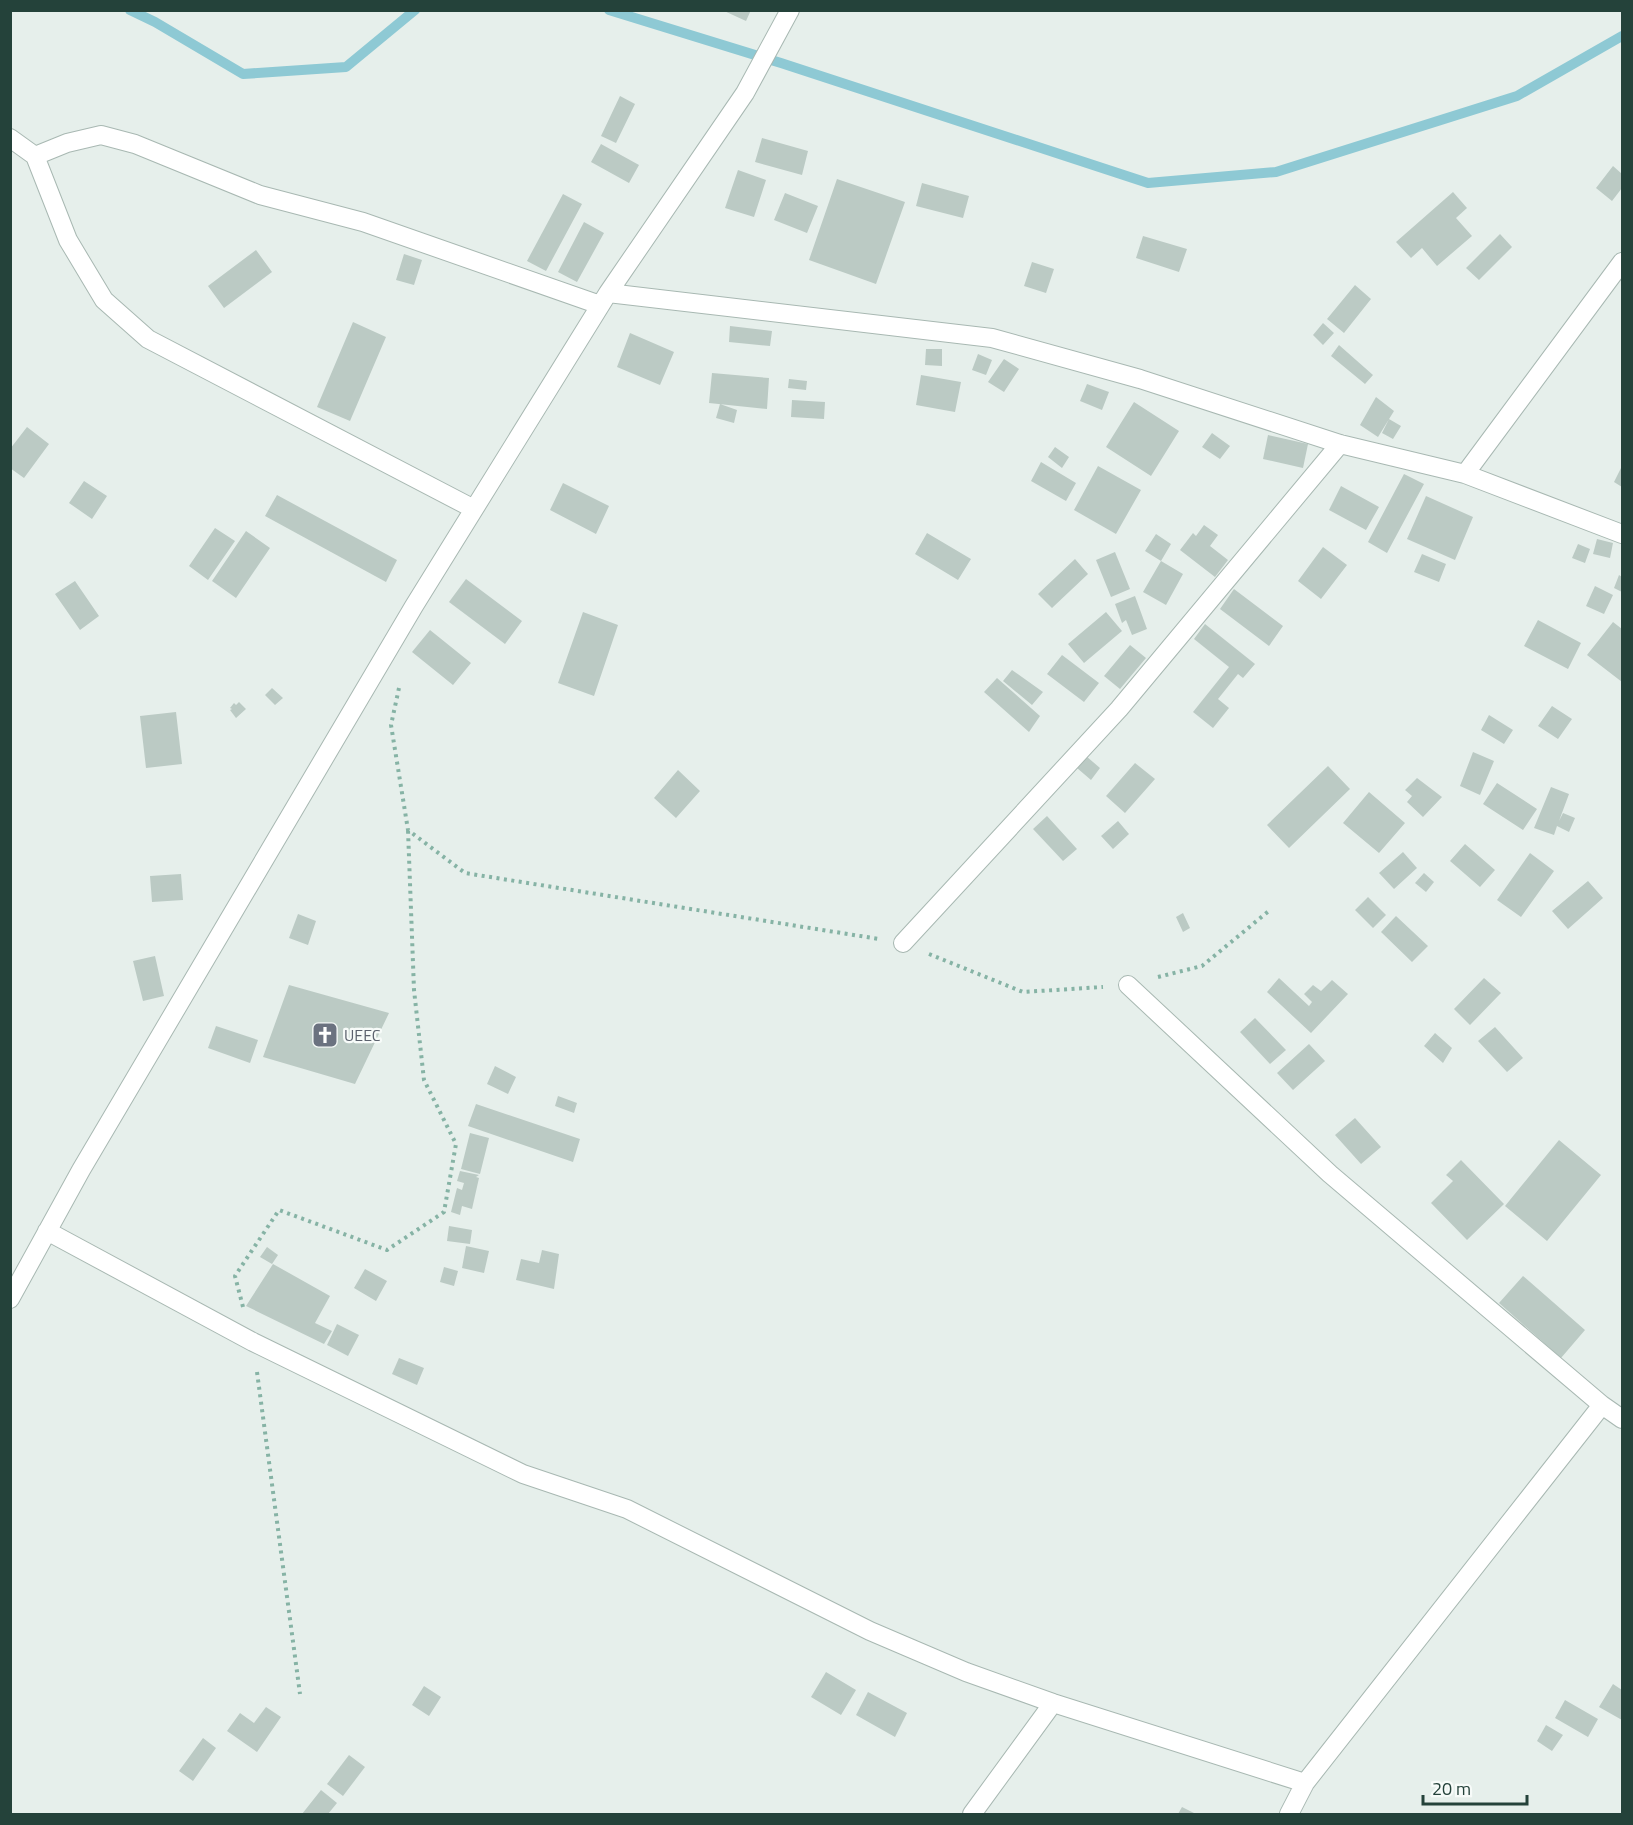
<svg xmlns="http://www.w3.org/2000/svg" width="1633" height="1825" font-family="'Titillium Web',sans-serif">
  <rect width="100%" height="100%" fill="#e6efeb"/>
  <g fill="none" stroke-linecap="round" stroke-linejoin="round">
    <!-- stream -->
    <path stroke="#8ec9d4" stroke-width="10" d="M 130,10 L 155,22 L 243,74 L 346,67 L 415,10
      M 609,10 L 781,63 L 1148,183 L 1276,172 L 1517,96 L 1622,36"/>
  </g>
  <!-- building -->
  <path fill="#bbcac4" d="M 722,10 L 751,10 L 746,21 Z
    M 620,96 L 635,104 L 616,143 L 601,136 Z
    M 762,138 L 808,151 L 802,175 L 755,162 Z
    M 601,144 L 639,165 L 629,183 L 591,162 Z
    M 1613,166 L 1622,174 L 1622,188 L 1612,201 L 1596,188 Z
    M 738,170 L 766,180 L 754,217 L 725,208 Z
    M 837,179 L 905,202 L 876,284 L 809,260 Z
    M 922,183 L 969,196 L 963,218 L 916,206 Z
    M 1453,192 L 1467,208 L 1456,218 L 1472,236 L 1437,266 L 1422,248 L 1411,258 L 1396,242 Z
    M 785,193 L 818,206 L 807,233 L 774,220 Z
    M 563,194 L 582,204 L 546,271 L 527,261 Z
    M 584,222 L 604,233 L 577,282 L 558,272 Z
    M 1500,234 L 1512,247 L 1479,280 L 1466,268 Z
    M 1143,236 L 1187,249 L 1179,272 L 1136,258 Z
    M 256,250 L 272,272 L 224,308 L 208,286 Z
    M 404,254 L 422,260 L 414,285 L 396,280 Z
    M 1032,262 L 1054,269 L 1046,293 L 1024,286 Z
    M 1355,285 L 1371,299 L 1344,333 L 1327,319 Z
    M 353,322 L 386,337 L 350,421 L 317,407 Z
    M 1323,323 L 1334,333 L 1323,345 L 1313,335 Z
    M 730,326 L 772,331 L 770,346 L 729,342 Z
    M 630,333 L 674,352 L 660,385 L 617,367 Z
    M 1339,345 L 1373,375 L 1365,384 L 1331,356 Z
    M 926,349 L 942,349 L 942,366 L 925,365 Z
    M 978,354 L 992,360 L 986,375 L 972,370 Z
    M 1004,359 L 1019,369 L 1004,392 L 988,382 Z
    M 712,373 L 769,378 L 767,409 L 709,403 Z
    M 921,375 L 961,382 L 955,412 L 916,405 Z
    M 789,379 L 807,381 L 806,390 L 788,388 Z
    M 1087,384 L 1109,392 L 1102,410 L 1080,401 Z
    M 1376,397 L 1394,411 L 1378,437 L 1360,425 Z
    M 792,400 L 825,402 L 824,419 L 791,417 Z
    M 1134,402 L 1179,431 L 1151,476 L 1106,447 Z
    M 720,404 L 737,410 L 734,423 L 716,418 Z
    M 1389,419 L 1401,426 L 1393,439 L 1382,433 Z
    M 27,427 L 49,444 L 24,478 L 10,468 L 10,449 Z
    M 1212,433 L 1230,446 L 1220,459 L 1202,447 Z
    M 1268,435 L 1308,444 L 1303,468 L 1263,459 Z
    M 1055,447 L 1069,457 L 1062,468 L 1048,457 Z
    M 1041,462 L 1076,483 L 1066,501 L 1031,481 Z
    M 1098,466 L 1141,490 L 1116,534 L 1074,510 Z
    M 1622,466 L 1622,487 L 1614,482 Z
    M 1404,474 L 1424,484 L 1387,553 L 1368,542 Z
    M 84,481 L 107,496 L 92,519 L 69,503 Z
    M 563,483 L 609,506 L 596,534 L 550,510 Z
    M 1341,486 L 1379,507 L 1366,530 L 1329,510 Z
    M 277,495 L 397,560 L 386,582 L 265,516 Z
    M 1426,496 L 1473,517 L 1455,560 L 1407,539 Z
    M 1204,525 L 1218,535 L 1210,546 L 1228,560 L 1215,577 L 1180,550 L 1193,533 L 1196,536 Z
    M 215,528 L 235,541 L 208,580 L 189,566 Z
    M 246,531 L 270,548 L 236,598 L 212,581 Z
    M 927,533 L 971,559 L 958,580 L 915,554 Z
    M 1156,534 L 1171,544 L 1161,561 L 1145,551 Z
    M 1597,539 L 1613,543 L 1610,558 L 1593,554 Z
    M 1578,544 L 1590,549 L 1585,563 L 1572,558 Z
    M 1323,547 L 1347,565 L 1321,599 L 1298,581 Z
    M 1115,552 L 1130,589 L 1111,597 L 1096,560 Z
    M 1422,554 L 1446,564 L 1439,582 L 1414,572 Z
    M 1075,559 L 1088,574 L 1052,608 L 1038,594 Z
    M 1161,561 L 1183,574 L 1166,605 L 1143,592 Z
    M 1619,575 L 1622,577 L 1622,592 L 1614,588 Z
    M 466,579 L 522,621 L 505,644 L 449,602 Z
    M 75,581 L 99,616 L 80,630 L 55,594 Z
    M 1595,586 L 1613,595 L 1604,614 L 1586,606 Z
    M 1234,589 L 1283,626 L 1269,646 L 1220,609 Z
    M 1135,596 L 1147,629 L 1132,635 L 1126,620 L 1122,623 L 1115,604 Z
    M 583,612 L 618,625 L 594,696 L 558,683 Z
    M 1106,612 L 1122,631 L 1084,663 L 1068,644 Z
    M 1538,620 L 1581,643 L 1568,669 L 1524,646 Z
    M 1613,622 L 1622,629 L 1622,682 L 1587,655 Z
    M 1205,624 L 1255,664 L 1243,678 L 1238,674 L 1218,699 L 1229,708 L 1213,728 L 1193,712 L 1229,667 L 1194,639 Z
    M 430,630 L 471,663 L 453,685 L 412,652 Z
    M 1130,645 L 1146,658 L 1120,689 L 1104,676 Z
    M 1062,655 L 1099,683 L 1084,702 L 1047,674 Z
    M 1012,670 L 1043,692 L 1032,705 L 1003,681 Z
    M 997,678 L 1040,716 L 1029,732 L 984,692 Z
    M 272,688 L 283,698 L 275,705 L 265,695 Z
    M 239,702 L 246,709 L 236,718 L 230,710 L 232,709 L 230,708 L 234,703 L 236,705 Z
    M 1552,706 L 1572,719 L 1558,739 L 1538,726 Z
    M 176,712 L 182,764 L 146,768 L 140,716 Z
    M 1489,715 L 1513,730 L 1504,744 L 1481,730 Z
    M 1473,752 L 1494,761 L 1480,795 L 1460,786 Z
    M 1086,756 L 1100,768 L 1091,780 L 1077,768 Z
    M 1135,763 L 1155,779 L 1125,813 L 1106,796 Z
    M 1328,766 L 1350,789 L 1289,848 L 1267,825 Z
    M 678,770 L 700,791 L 676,818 L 654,798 Z
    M 1417,778 L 1442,797 L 1423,817 L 1407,802 L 1412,796 L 1405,790 Z
    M 1497,783 L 1537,809 L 1523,830 L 1483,804 Z
    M 1551,787 L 1569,794 L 1559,821 L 1563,813 L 1575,818 L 1569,832 L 1557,826 L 1554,835 L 1534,828 Z
    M 1369,792 L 1405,823 L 1379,853 L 1343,823 Z
    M 1047,816 L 1077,849 L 1063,861 L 1033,829 Z
    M 1118,821 L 1129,834 L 1113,849 L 1101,836 Z
    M 1465,844 L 1495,870 L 1480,887 L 1450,861 Z
    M 1403,852 L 1417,868 L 1394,889 L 1379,873 Z
    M 1530,853 L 1554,871 L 1521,917 L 1497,900 Z
    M 1424,873 L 1434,882 L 1426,892 L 1415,883 Z
    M 181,874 L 183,900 L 152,902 L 150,876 Z
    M 1588,881 L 1603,898 L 1568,929 L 1552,911 Z
    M 1368,897 L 1386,915 L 1373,928 L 1355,910 Z
    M 1183,913 L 1190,928 L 1183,932 L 1176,917 Z
    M 298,914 L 316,921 L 308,945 L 289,938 Z
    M 1396,916 L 1428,946 L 1412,962 L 1381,932 Z
    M 155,956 L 164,996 L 143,1001 L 133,961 Z
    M 1279,978 L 1309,1006 L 1312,1002 L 1304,994 L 1313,985 L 1321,991 L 1332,980 L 1348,994 L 1311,1033 L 1267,992 Z
    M 1484,978 L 1501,993 L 1470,1025 L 1454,1009 Z
    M 289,985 L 389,1013 L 355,1084 L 263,1057 Z
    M 1255,1018 L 1286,1050 L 1270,1064 L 1240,1032 Z
    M 216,1026 L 258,1040 L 250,1063 L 208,1048 Z
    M 1495,1027 L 1523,1058 L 1507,1072 L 1478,1041 Z
    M 1435,1033 L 1452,1048 L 1443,1063 L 1424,1046 Z
    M 1309,1044 L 1325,1061 L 1293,1090 L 1277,1073 Z
    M 495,1066 L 516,1077 L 508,1094 L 487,1084 Z
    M 558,1096 L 577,1103 L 574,1113 L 555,1106 Z
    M 476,1104 L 580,1139 L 573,1162 L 468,1126 Z
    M 1355,1118 L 1381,1147 L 1361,1164 L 1335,1135 Z
    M 470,1133 L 489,1138 L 480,1174 L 461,1169 Z
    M 1559,1140 L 1601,1175 L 1547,1241 L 1505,1206 Z
    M 1461,1160 L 1504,1204 L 1467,1240 L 1431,1203 L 1453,1181 L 1446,1175 Z
    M 460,1171 L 479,1175 L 476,1177 L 479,1178 L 472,1209 L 462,1206 L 460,1215 L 451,1212 L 457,1188 L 462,1190 L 464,1183 L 457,1181 Z
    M 449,1226 L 472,1230 L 470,1244 L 447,1241 Z
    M 466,1246 L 489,1251 L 484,1273 L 462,1268 Z
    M 267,1247 L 278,1255 L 272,1264 L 260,1257 Z
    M 542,1250 L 559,1254 L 554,1289 L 516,1280 L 521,1259 L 539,1263 Z
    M 273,1264 L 330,1296 L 315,1323 L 332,1331 L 324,1344 L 246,1306 Z
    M 444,1267 L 458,1271 L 454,1286 L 440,1282 Z
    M 365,1269 L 387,1281 L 376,1301 L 354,1288 Z
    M 1523,1276 L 1585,1330 L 1561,1358 L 1499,1303 Z
    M 337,1324 L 359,1335 L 348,1356 L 327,1345 Z
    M 399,1358 L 424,1368 L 417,1385 L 392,1374 Z
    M 826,1672 L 856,1690 L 841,1715 L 811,1697 Z
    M 1613,1684 L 1622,1690 L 1622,1720 L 1599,1707 Z
    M 424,1686 L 441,1697 L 429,1716 L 412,1705 Z
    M 868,1692 L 907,1713 L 895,1737 L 856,1715 Z
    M 1565,1700 L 1598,1719 L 1588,1737 L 1555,1718 Z
    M 266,1707 L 281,1717 L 257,1752 L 227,1731 L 240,1713 L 254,1723 Z
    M 1546,1725 L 1563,1735 L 1552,1751 L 1537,1741 Z
    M 203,1738 L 216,1748 L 193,1781 L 179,1771 Z
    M 349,1755 L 365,1767 L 343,1796 L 327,1784 Z
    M 321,1790 L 337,1803 L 328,1814 L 302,1814 Z
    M 1182,1807 L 1196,1814 L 1178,1814 Z"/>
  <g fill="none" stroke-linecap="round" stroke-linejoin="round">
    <!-- street casing -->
    <g stroke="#a8b8b2" stroke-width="20">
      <path id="street" d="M 10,138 L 35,156 L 67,143 L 101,135 L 135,144 L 260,195 L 363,222 L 600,305
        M 35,156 L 68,240 L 104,300 L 148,339 L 474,509
        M 608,293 L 992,338 L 1140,379 L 1340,444 L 1465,474 L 1622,262
        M 1465,474 L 1622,534
        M 903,943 L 1119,709 L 1340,444
        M 1128,985 L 1330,1174 L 1602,1405 L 1622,1419
        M 47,1231 L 253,1342 L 523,1474 L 627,1509 L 870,1631 L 966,1672 L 1053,1703 L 1305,1783
        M 10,1299 L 81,1170 L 414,606 L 608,293 L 745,93 L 790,10
        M 972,1814 L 1053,1703
        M 1289,1814 L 1305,1783 L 1602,1405"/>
    </g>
    <!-- path -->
    <path stroke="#86b3a5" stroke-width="4" stroke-dasharray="3 4.5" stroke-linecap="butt" d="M 399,688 L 391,725 L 408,830 L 465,873 L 879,939
      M 929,954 L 1023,992 L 1103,987
      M 1158,977 L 1202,966 L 1270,910
      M 243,1307 L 235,1276 L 279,1210 L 387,1250 L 444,1212 L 456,1144 L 424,1080 L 414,990 L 408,830
      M 257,1372 L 300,1694"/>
    <!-- street -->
    <use href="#street" stroke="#fff" stroke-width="18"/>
  </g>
  <!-- icons -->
  <defs>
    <g id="church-square" transform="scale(1.35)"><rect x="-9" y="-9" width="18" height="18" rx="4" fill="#6b7280" stroke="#f7fbf9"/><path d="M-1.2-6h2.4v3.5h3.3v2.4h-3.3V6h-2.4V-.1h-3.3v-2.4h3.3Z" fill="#fff"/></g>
  </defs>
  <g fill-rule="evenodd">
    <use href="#church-square" x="325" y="1035"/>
  </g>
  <g text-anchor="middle" stroke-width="4.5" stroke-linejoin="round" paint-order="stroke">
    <!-- worship labels -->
    <g font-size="16" fill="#5b616d" stroke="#f7fbf9" text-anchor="start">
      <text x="344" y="1041">UEEC</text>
    </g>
  </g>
  <!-- border -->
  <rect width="1633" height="1825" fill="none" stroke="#24423a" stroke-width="24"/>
  <!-- scale -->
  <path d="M1423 1795v9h104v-9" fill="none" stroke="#24423a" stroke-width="3"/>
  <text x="1432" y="1795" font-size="18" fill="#24423a" stroke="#f7fbf9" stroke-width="4.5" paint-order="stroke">20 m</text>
</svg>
